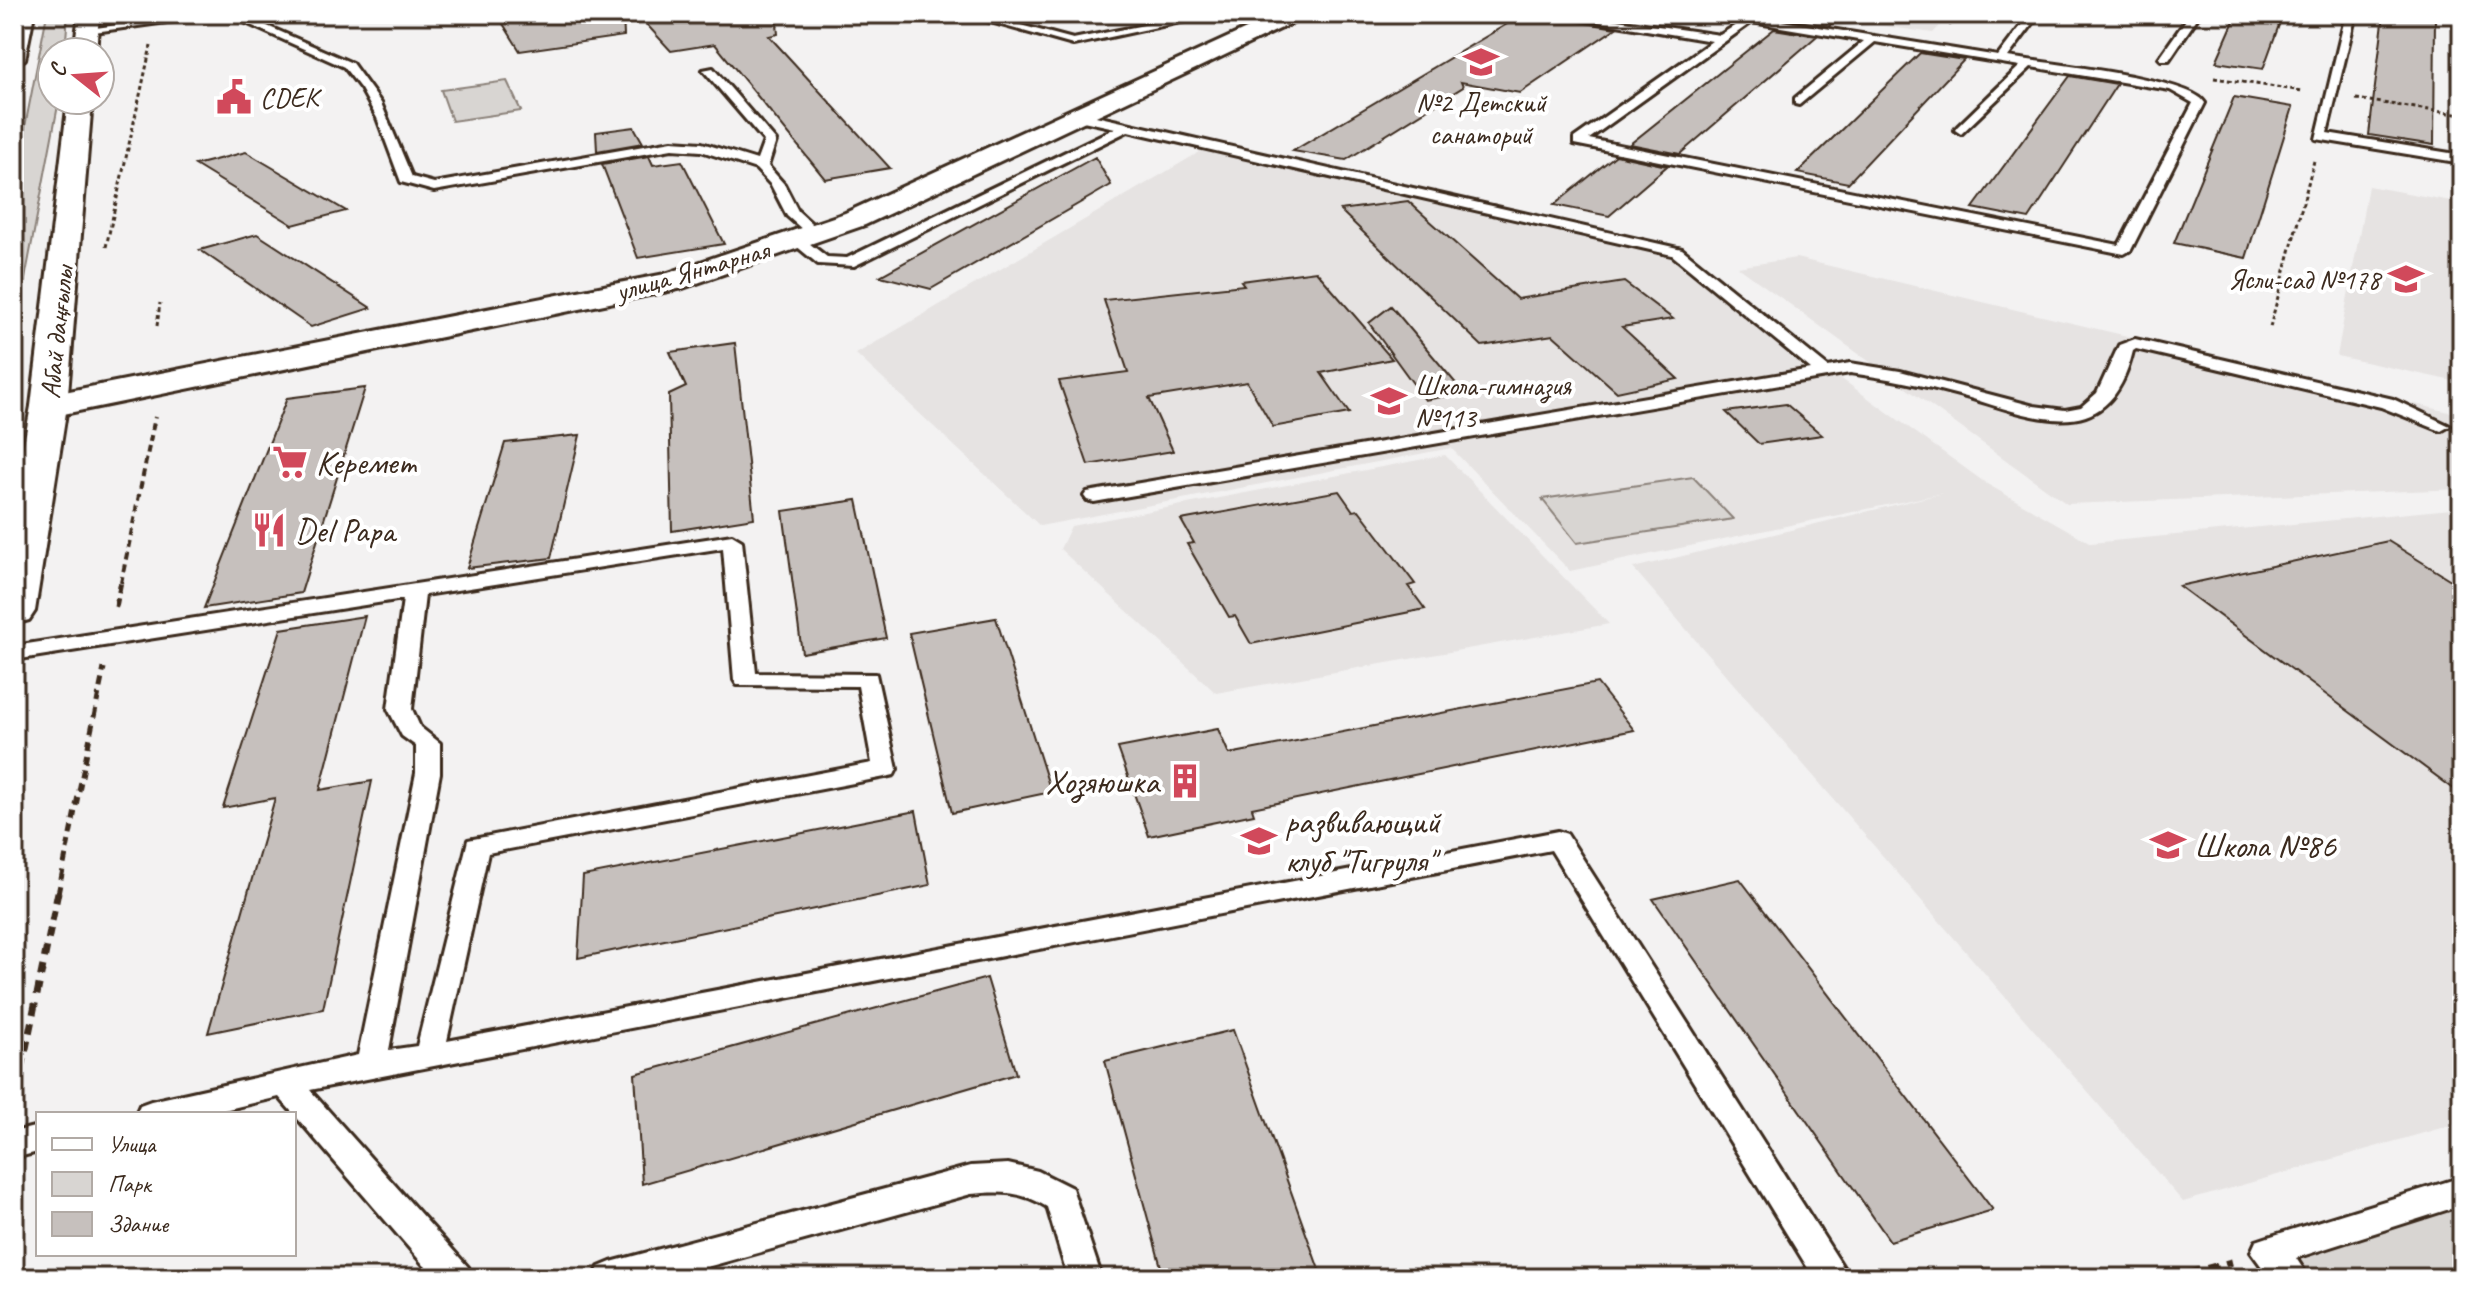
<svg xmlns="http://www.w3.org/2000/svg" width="2476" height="1292" font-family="Caveat,sans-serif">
  <rect width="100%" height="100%" fill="#f3f2f2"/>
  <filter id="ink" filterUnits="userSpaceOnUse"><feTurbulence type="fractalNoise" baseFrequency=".0125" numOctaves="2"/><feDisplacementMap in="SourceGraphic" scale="16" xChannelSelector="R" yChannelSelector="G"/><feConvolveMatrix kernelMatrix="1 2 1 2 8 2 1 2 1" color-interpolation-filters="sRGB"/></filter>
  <g filter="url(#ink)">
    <!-- built -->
    <path fill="#e6e3e2" d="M 1799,14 L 1951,14 L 1933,33 Z
      M 1203,150 L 1670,255 L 1987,484 L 2091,543 L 2451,509 L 2462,516 L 2462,1122 L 2183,1202 L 1633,568 L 1944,493 L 1570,571 L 1451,448 L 1040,526 L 856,354 Z
      M 2368,186 L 2462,203 L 2462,383 L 2337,356 Z
      M 1796,258 L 2462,415 L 2462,489 L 2067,504 L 1738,267 Z
      M 1445,455 L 1609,624 L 1216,693 L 1060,549 L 1071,526 Z"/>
    <!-- green -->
    <path fill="#d8d5d2" stroke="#8a8078" stroke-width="2" d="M 47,14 L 68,14 L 65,52 L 52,52 L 52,100 L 59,100 L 14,337 L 14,183 Z
      M 507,81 L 521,111 L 452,121 L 441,90 Z
      M 1693,477 L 1733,519 L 1577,543 L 1542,499 Z
      M 2462,1190 L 2462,1278 L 2312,1278 L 2268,1252 Z"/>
    <!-- building -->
    <path fill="#c6c0bd" stroke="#3b2a1e" stroke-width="2" d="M 497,14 L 623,14 L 624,36 L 520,51 Z
      M 637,14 L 776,14 L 778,34 L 769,36 L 890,168 L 825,179 L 715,44 L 671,51 Z
      M 1524,14 L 1548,14 L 1550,17 L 1616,28 L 1520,93 L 1461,82 L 1463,87 L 1346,160 L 1293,151 Z
      M 1793,14 L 1843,14 L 1829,26 L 1787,19 Z
      M 2237,14 L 2283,14 L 2263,69 L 2216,62 Z
      M 2384,14 L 2435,14 L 2434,145 L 2369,135 Z
      M 1774,29 L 1817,36 L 1680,154 L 1630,144 Z
      M 1920,53 L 1964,60 L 1848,183 L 1797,173 Z
      M 2070,76 L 2117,84 L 2029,219 L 1973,208 Z
      M 2234,97 L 2293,107 L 2246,258 L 2174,243 Z
      M 634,127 L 643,143 L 597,151 L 596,132 Z
      M 246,152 L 346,211 L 293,225 L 195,165 Z
      M 1616,155 L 1667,166 L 1609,216 L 1554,205 Z
      M 649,156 L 653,165 L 682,161 L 724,244 L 638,258 L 602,164 Z
      M 1095,157 L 1111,185 L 931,289 L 880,276 Z
      M 1408,201 L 1517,299 L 1624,282 L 1673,319 L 1622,327 L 1678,379 L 1617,392 L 1553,335 L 1482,346 L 1340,210 Z
      M 257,234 L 371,308 L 311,327 L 200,250 Z
      M 1316,271 L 1392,359 L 1321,373 L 1349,413 L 1273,427 L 1247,382 L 1149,398 L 1173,451 L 1088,465 L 1059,381 L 1128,372 L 1104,300 L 1244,285 L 1241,281 Z
      M 1391,306 L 1464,393 L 1425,400 L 1369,323 Z
      M 735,343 L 754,518 L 672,531 L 669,395 L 686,387 L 670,352 Z
      M 365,388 L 301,593 L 204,608 L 287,398 Z
      M 1786,404 L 1822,435 L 1759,444 L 1726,412 Z
      M 580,435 L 551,558 L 467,568 L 505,443 Z
      M 1339,491 L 1353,511 L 1359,510 L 1415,584 L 1408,586 L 1425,609 L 1251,644 L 1235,616 L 1229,617 L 1187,544 L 1194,543 L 1181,520 Z
      M 857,500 L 886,638 L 802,653 L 783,511 Z
      M 2388,541 L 2462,587 L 2462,795 L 2179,586 Z
      M 365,616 L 320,790 L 372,781 L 323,1009 L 208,1033 L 275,798 L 223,808 L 281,629 Z
      M 996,618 L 1051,792 L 952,813 L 909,633 Z
      M 1597,683 L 1634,730 L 1252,808 L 1254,814 L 1149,836 L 1118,748 L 1218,729 L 1229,754 Z
      M 916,811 L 930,885 L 578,958 L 583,876 Z
      M 1740,879 L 1993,1210 L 1890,1241 L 1653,899 Z
      M 987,978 L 1016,1074 L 642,1184 L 635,1074 Z
      M 1233,1030 L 1322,1278 L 1164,1278 L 1105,1061 Z"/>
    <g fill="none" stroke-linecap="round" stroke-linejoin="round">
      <!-- lane casing -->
      <g stroke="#3b2a1e" stroke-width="6">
        <path id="lane" d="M 194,14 L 225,14 L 87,33 L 82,30 Z
          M 226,14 L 240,14 L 352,63 L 381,103 L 412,177 L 434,183 L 672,141 L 702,143 L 757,160 L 764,141 L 703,70 L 713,68 L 776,141 L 768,166 L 784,184 L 798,211 L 823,234 L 816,238 L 811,237 L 787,216 L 771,185 L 756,169 L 701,151 L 672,149 L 434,191 L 401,182 L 377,118 L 361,89 L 344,67 Z
          M 962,14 L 979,14 L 1073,39 L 1180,18 L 1185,21 L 1073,45 Z
          M 1551,14 L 1576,14 L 1720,35 L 1750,16 L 1998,56 L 2030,14 L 2040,14 L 2008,57 C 2042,63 2192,78 2205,103 L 2131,250 L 2124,254 L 1574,144 L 1574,138 L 1712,41 ZM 1752,22 L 1864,41 L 1795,98 L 1795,104 L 1799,105 L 1875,42 L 2020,66 L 1957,127 L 1955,130 L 1961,134 L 2031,67 L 2170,90 L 2193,103 L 2119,245 L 1589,139 Z
          M 2190,14 L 2200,14 L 2169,60 L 2161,60 L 2159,58 Z
          M 2346,14 L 2356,14 L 2327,133 L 2462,155 L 2462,163 L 2316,139 Z
          M 1078,112 L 1682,249 L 1828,367 L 1850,363 L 1900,371 L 2034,406 L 2065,410 L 2081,407 L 2097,393 L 2119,345 L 2135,339 L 2393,399 L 2450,426 L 2441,431 L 2381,407 L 2136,349 L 2133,351 C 2108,455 2031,415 1959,395 C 1923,385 1887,378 1850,373 L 1094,502 L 1087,500 L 1084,496 L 1087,492 L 1811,369 L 1672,255 L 1128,131 L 854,266 L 818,264 L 789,240 L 791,237 L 801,237 L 827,257 L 847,258 L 1115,128 L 1074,119 L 1072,116 Z
          M 732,535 L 742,541 L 756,673 L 876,674 L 897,769 L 894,775 L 885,777 L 488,853 L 447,1041 L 1558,831 L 1567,834 L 1850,1278 L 1814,1278 L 1551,850 L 310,1090 L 468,1267 L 473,1278 L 435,1278 L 279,1097 L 207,1114 L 136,1114 L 140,1105 L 151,1101 L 358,1055 L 416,773 L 416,746 L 402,736 L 388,709 L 403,599 L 14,660 L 14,646 ZM 723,548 L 734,680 L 737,685 L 858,686 L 872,763 L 468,840 L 417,1046 L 389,1050 L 440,773 L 440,743 L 420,727 L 412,709 L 425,595 Z
          M 38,1126 L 38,1152 L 14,1158 L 14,1132 Z
          M 1008,1164 L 1038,1171 L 1072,1188 L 1102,1278 L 1068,1278 L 1047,1207 C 1021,1191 1001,1191 971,1194 L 667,1278 L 594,1278 L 599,1267 L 611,1262 L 971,1166 Z
          M 2462,1177 L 2462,1205 L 2296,1258 L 2309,1278 L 2270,1278 L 2251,1252 L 2256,1241 L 2268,1237 Z"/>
      </g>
      <!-- street casing -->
      <g stroke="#3b2a1e" stroke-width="6">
        <path id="street" d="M 1279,14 L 1306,14 L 1303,18 L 865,225 L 683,288 L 49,417 L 37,413 L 31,406 L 37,399 L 49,395 L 665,274 L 845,213 Z"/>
      </g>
      <!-- secondary casing -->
      <g stroke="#3b2a1e" stroke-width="6">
        <path id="secondary" d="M 14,14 L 34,14 L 25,59 L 14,66 Z
          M 79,14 L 99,14 L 96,52 L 74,52 Z
          M 68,100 L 92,100 L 67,406 L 35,611 L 29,620 L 14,624 L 14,498 L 31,406 Z"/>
      </g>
      <!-- path-far3 -->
      <path stroke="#3b2a1e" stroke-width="3" stroke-dasharray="4 3" stroke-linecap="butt" d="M 1949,25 L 1963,14
        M 2214,78 L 2303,91
        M 2356,99 L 2462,115
        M 106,247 L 151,46
        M 157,326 L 160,303
        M 2270,327 L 2314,161"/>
      <!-- path-far2 -->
      <path stroke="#3b2a1e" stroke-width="4" stroke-dasharray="7 5" stroke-linecap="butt" d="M 121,583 L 155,417"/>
      <!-- path-far1 -->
      <path stroke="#3b2a1e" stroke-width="5" stroke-dasharray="9 6" stroke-linecap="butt" d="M 116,607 L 121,581
        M 58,894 L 104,668"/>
      <!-- path -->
      <path stroke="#3b2a1e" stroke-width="7" stroke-dasharray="11 8" stroke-linecap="butt" d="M 14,1107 L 58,892
        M 2170,1278 L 2232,1262"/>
      <!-- lane -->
      <use href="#lane" fill="#fff" fill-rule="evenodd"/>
      <!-- street -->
      <use href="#street" fill="#fff" fill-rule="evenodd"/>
      <!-- secondary -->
      <use href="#secondary" fill="#fff" fill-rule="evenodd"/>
    </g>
  </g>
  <!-- icons -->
  <defs>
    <g id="school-bare" transform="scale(2.76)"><path d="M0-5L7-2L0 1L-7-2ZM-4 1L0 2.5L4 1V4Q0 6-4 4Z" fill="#d1495b" stroke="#fff" stroke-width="2.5" paint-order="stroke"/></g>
    <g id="civic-bare" transform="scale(2.76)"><path d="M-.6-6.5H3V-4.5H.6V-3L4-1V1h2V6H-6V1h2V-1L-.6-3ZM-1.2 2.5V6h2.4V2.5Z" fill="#d1495b" stroke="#fff" stroke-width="2.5" paint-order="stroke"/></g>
    <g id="supermarket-bare" transform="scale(2.76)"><path d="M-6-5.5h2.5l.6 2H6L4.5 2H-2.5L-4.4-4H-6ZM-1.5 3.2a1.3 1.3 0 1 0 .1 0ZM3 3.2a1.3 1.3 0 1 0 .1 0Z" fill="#d1495b" stroke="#fff" stroke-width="2.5" paint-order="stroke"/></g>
    <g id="restaurant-bare" transform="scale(2.76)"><path d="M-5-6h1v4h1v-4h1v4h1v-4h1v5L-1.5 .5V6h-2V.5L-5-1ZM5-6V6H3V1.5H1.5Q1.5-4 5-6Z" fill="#d1495b" stroke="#fff" stroke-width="2.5" paint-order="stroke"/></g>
    <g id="building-bare" transform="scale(2.76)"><path d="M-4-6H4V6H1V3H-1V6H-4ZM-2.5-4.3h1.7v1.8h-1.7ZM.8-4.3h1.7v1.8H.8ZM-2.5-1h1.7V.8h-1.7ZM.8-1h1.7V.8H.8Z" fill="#d1495b" stroke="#fff" stroke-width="2.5" paint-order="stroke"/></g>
  </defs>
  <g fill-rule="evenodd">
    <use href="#school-bare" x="1481" y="62"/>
    <use href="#civic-bare" x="234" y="97"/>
    <use href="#school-bare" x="2406" y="279"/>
    <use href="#school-bare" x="1389" y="401"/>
    <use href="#supermarket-bare" x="290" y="462"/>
    <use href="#restaurant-bare" x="269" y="530"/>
    <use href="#building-bare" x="1185" y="781"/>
    <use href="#school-bare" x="1259" y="841"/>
    <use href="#school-bare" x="2168" y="845"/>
  </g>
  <g text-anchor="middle" stroke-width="8" stroke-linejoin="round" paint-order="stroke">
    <!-- far-poi labels -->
    <g font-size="28" fill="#3b2a1e" stroke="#fff" text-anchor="start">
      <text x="260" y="107">CDEK</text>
      <text x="1481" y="112" text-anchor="middle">№2 Детский<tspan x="1481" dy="32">санаторий</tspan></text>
      <text x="2380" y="289" text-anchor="end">Ясли-сад №178</text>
      <text x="1415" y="395">Школа-гимназия<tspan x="1415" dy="32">№113</tspan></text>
    </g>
    <!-- far-street labels -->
    <g font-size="28" fill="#3b2a1e" stroke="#fff">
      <text transform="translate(692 270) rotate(-16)" y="10">улица Янтарная</text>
      <text transform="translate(56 332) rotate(-84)" y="10">Абай даңғылы</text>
    </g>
    <!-- poi labels -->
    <g font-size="34" fill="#3b2a1e" stroke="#fff" text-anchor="start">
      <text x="316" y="474">Керемет</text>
      <text x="295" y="542">Del Papa</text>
      <text x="1159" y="793" text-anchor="end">Хозяюшка</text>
      <text x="1285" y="833">развивающий<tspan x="1285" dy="39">клуб "Тигруля"</tspan></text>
      <text x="2194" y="857">Школа №86</text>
    </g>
  </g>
  <!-- margin -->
  <rect width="2476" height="1292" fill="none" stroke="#fff" stroke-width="48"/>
  <rect x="24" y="24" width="2428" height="1244" fill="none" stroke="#3b2a1e" stroke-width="3" filter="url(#ink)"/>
  <!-- legend -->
  <rect x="36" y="1112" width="260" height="144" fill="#ffffff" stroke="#b1aaa5" stroke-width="2"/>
  <rect x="52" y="1138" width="40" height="12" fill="#ffffff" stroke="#b1aaa5" stroke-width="2"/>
  <text x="108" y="1152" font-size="24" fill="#3b2a1e">Улица</text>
  <rect x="52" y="1172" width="40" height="24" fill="#d8d5d2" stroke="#b1aaa5" stroke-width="2"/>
  <text x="108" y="1192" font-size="24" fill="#3b2a1e">Парк</text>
  <rect x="52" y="1212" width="40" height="24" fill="#c6c0bd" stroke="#b1aaa5" stroke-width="2"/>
  <text x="108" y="1232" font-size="24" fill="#3b2a1e">Здание</text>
  <!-- north arrow -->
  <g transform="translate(76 76) rotate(287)"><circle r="38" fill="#ffffff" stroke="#b1aaa5" stroke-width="2"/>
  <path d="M0-6L14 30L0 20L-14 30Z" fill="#d1495b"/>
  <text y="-12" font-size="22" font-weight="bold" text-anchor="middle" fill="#3b2a1e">С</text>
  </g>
</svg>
